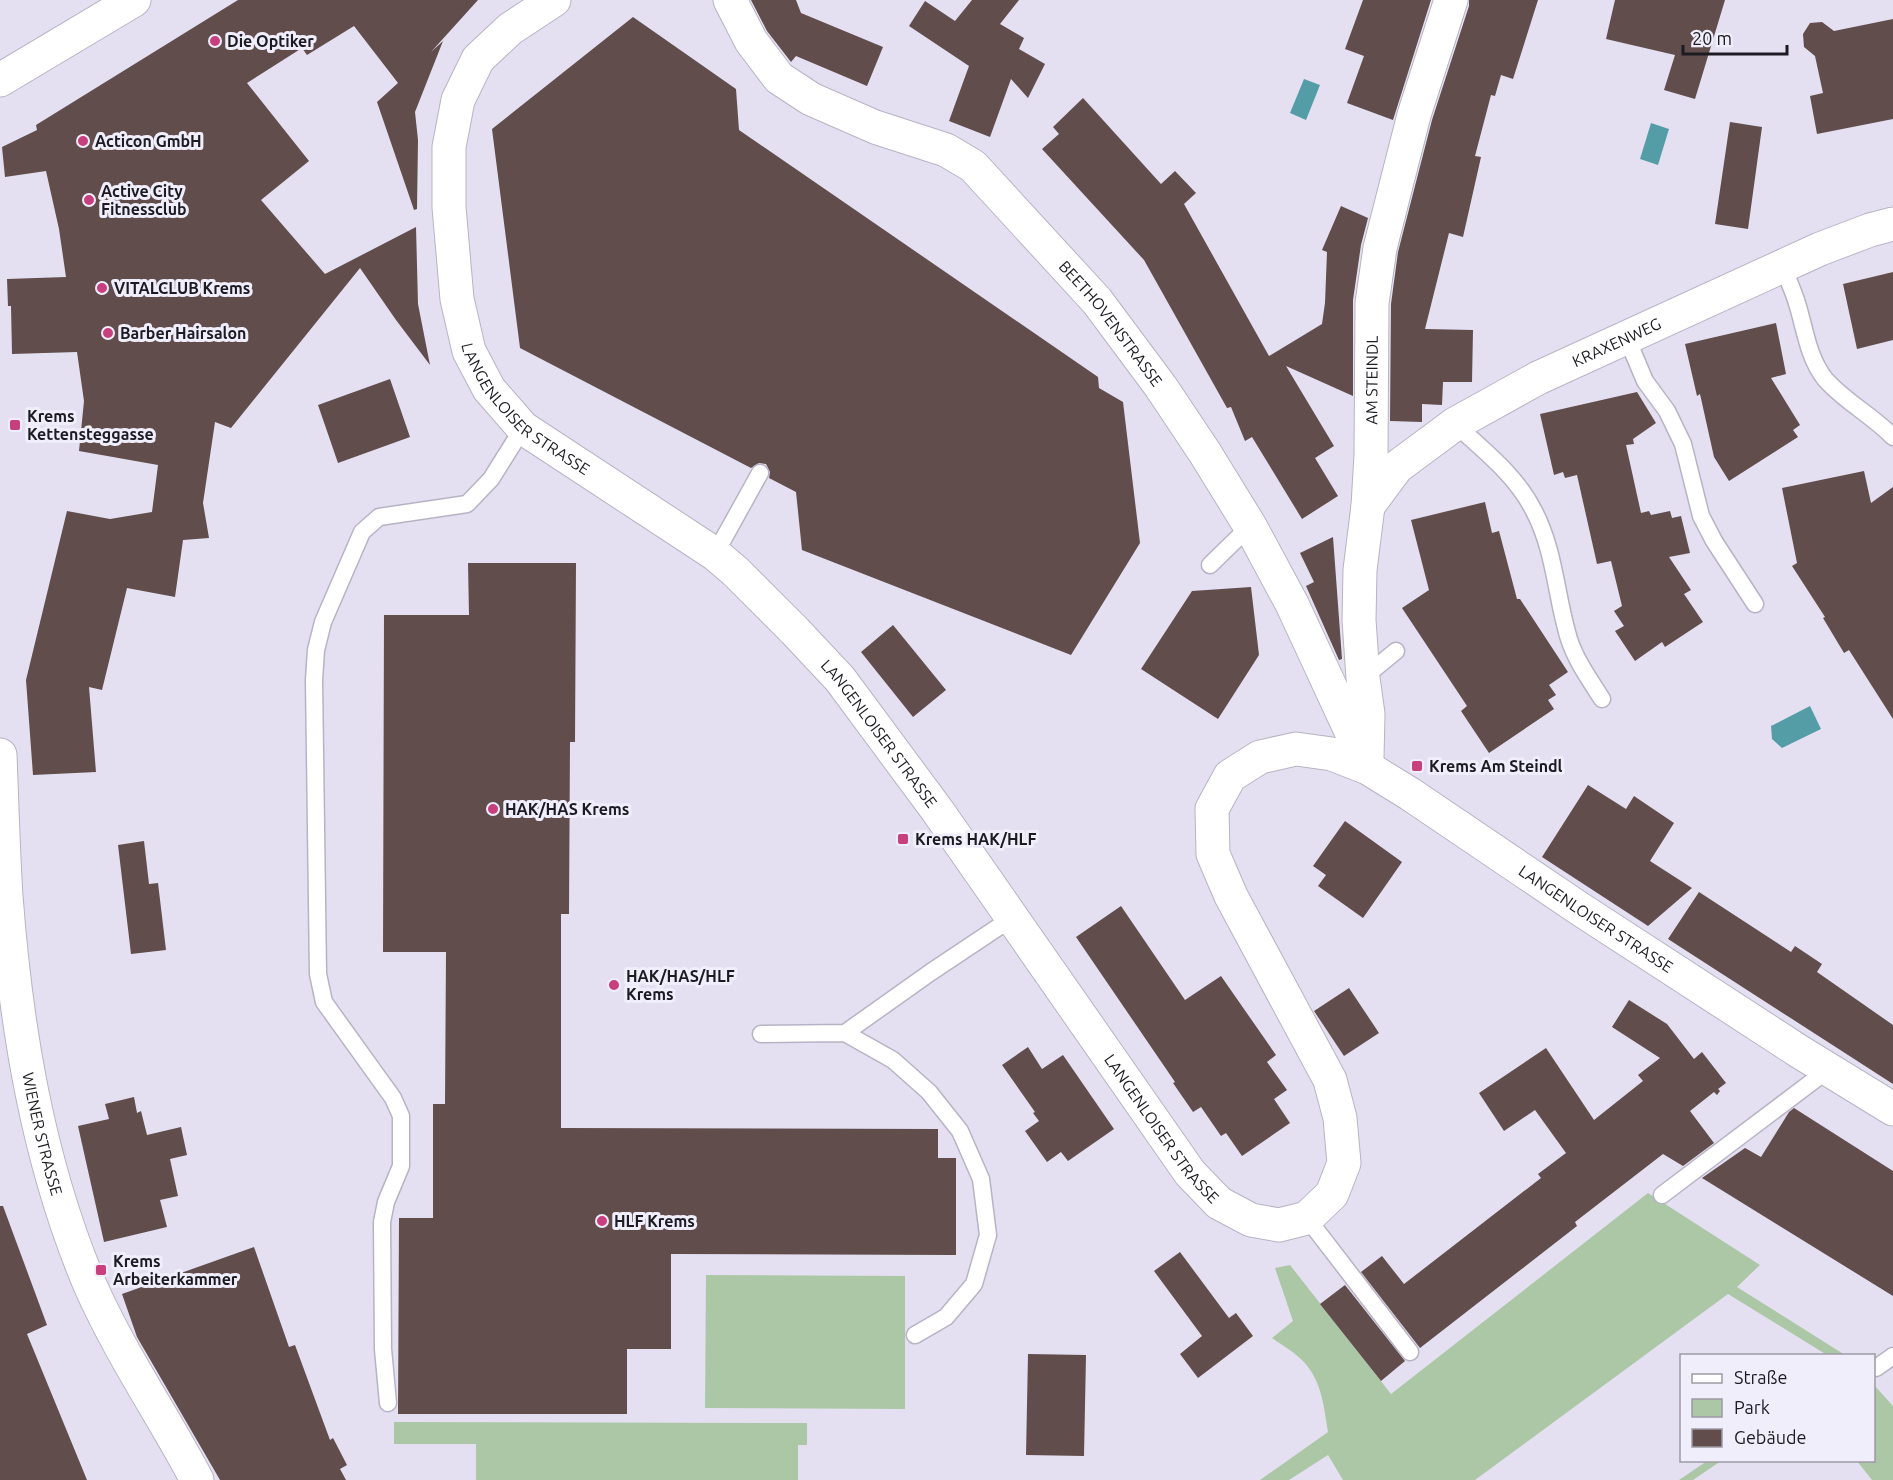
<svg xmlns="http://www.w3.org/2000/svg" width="1893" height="1480" font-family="Ubuntu,sans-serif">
  <rect width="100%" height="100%" fill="#e4e0f2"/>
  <!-- green -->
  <path fill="#acc7a6" d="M 1648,1193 L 1760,1265 L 1737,1287 L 1845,1355 L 1827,1355 L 1728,1294 L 1475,1480 L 1343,1480 L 1328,1455 L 1289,1480 L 1260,1480 L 1328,1432 C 1324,1407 1322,1381 1303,1361 C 1294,1352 1282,1345 1272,1338 L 1293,1321 L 1275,1268 L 1290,1265 L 1391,1394 Z
    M 706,1275 L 905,1276 L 905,1409 L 705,1408 Z
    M 1874,1385 L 1893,1406 L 1893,1480 L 1872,1480 L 1857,1461 L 1874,1460 Z
    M 394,1422 L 807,1423 L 807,1445 L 798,1445 L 798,1480 L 476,1480 L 476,1444 L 394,1444 Z
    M 1707,1461 L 1721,1461 L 1693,1480 L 1679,1480 Z"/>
  <!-- water -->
  <path fill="#549da6" d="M 1304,79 L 1320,85 L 1306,120 L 1290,113 Z
    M 1651,123 L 1669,129 L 1658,165 L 1640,159 Z
    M 1810,706 L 1821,729 L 1782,748 L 1772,739 L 1771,726 Z"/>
  <!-- building -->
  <path fill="#604d4c" d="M 238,0 L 478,0 L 431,52 L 443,41 L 415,112 L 418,140 L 417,209 L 414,210 L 377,102 L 398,83 L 354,26 L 307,55 L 302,48 L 247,83 L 309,161 L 261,200 L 325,274 L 416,227 L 418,304 L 430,365 L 396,320 L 360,268 L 231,428 L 215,422 L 203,503 L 209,538 L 183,540 L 175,597 L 127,588 L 102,690 L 89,687 L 96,772 L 33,775 L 26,680 L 67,511 L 110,519 L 152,512 L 158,465 L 79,451 L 84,401 L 77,352 L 12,354 L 11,306 L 8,306 L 7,279 L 66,277 L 59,229 L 46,171 L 5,177 L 2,147 L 37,130 L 36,125 Z
    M 751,0 L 796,0 L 801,13 L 883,47 L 867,86 L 796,56 L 791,62 L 767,31 Z
    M 972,0 L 1019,0 L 1000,24 L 1024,38 L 1019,49 L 1045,64 L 1028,98 L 1011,79 L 990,137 L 949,121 L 969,66 L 909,26 L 925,1 L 955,21 Z
    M 1363,0 L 1431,0 L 1393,120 L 1347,103 L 1364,56 L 1345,49 Z
    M 1469,0 L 1538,0 L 1513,79 L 1501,75 L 1495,96 L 1491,95 L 1475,156 L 1481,157 L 1463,237 L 1449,233 L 1425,329 L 1473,330 L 1472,382 L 1443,382 L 1442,405 L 1422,404 L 1422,422 L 1390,421 L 1391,304 L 1398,252 L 1432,120 L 1469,6 Z
    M 1615,0 L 1725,0 L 1695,99 L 1664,90 L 1675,55 L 1606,39 Z
    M 633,17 L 736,89 L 739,130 L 1098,377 L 1099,388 L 1123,402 L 1140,543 L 1071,655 L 802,550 L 796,492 L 769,478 L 770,472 L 766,464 L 759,463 L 751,468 L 520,348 L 492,129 Z
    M 1893,19 L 1893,119 L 1817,134 L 1810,96 L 1823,93 L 1815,56 L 1804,47 L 1803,34 L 1810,23 L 1822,22 L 1834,31 Z
    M 1083,98 L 1161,184 L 1175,171 L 1196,193 L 1184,204 L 1269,356 L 1322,324 L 1325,303 L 1327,252 L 1322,250 L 1341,206 L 1368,218 L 1361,245 L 1353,300 L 1353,396 L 1286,366 L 1334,446 L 1315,458 L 1338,496 L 1302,519 L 1252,437 L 1245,441 L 1231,407 L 1227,408 L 1144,260 L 1042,149 L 1059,134 L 1053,127 Z
    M 1730,122 L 1762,127 L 1748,229 L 1715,224 Z
    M 1893,272 L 1893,340 L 1857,349 L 1843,284 Z
    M 1776,323 L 1786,374 L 1771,378 L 1800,425 L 1793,430 L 1798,437 L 1729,481 L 1714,457 L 1700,394 L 1697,396 L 1685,344 Z
    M 390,379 L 410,437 L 338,463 L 318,405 Z
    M 1637,392 L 1656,423 L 1633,439 L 1634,444 L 1626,445 L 1641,513 L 1649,511 L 1651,515 L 1670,511 L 1672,518 L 1681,516 L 1690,553 L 1669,557 L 1691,590 L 1684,594 L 1703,622 L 1665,647 L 1662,642 L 1635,661 L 1615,631 L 1624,626 L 1614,611 L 1622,606 L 1611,561 L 1597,564 L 1577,475 L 1565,478 L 1563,472 L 1554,475 L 1540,414 Z
    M 1864,471 L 1871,503 L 1893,487 L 1893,719 L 1849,650 L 1844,653 L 1823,618 L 1825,617 L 1792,566 L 1797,563 L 1782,488 Z
    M 1485,502 L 1492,533 L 1499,531 L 1517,599 L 1520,599 L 1568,672 L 1549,685 L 1556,695 L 1548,700 L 1554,709 L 1489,753 L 1461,711 L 1467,706 L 1402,608 L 1429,590 L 1411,520 Z
    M 1333,537 L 1342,659 L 1339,660 L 1306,586 L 1314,582 L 1300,553 Z
    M 468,563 L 576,563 L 575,742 L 570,742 L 569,914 L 561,914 L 561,1128 L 938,1129 L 938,1158 L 956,1158 L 956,1255 L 671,1254 L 671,1349 L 627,1349 L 627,1414 L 398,1414 L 399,1218 L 433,1218 L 433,1104 L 445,1104 L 446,952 L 383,952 L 384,615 L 469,615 Z
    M 1251,587 L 1259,655 L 1218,719 L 1141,669 L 1192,591 Z
    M 893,625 L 946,690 L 913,717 L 861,652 Z
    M 1588,785 L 1626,809 L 1634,796 L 1674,823 L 1650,861 L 1692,888 L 1648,926 L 1542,857 Z
    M 1345,821 L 1402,862 L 1363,918 L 1318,886 L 1326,875 L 1313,866 Z
    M 144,841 L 149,884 L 158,883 L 166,950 L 131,954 L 118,845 Z
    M 1699,892 L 1791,952 L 1795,946 L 1822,964 L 1817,972 L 1893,1025 L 1893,1084 L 1668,939 Z
    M 1121,906 L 1185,1000 L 1221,976 L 1276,1055 L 1267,1062 L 1287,1090 L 1274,1099 L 1290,1123 L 1242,1156 L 1226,1133 L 1221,1136 L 1201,1107 L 1193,1112 L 1173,1083 L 1175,1082 L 1076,937 Z
    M 1349,988 L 1379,1033 L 1344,1056 L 1314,1011 Z
    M 1629,1000 L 1667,1024 L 1694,1059 L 1702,1052 L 1726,1083 L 1718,1089 L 1720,1091 L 1717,1095 L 1714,1092 L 1690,1111 L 1714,1143 L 1683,1166 L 1663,1154 L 1575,1222 L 1577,1226 L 1420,1348 L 1361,1272 L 1382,1256 L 1404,1284 L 1541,1178 L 1538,1174 L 1566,1153 L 1535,1110 L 1504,1131 L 1479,1093 L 1546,1048 L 1594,1120 L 1643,1081 L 1638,1075 L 1660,1058 L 1612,1027 Z
    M 1028,1047 L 1042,1069 L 1063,1055 L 1114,1129 L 1068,1161 L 1061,1152 L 1047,1162 L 1025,1131 L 1039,1121 L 1033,1113 L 1035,1112 L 1002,1065 Z
    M 134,1097 L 137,1113 L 141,1111 L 147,1135 L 181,1127 L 187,1155 L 170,1159 L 178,1196 L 160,1200 L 167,1227 L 104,1242 L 78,1126 L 109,1119 L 105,1104 Z
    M 1794,1108 L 1893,1171 L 1893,1296 L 1702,1178 L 1745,1148 L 1761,1157 L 1789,1112 Z
    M 0,1206 L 3,1206 L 47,1325 L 27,1334 L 87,1480 L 0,1480 Z
    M 254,1247 L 289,1347 L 295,1345 L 330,1440 L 333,1438 L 347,1465 L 340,1469 L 346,1480 L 220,1480 L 137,1337 L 122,1294 Z
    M 1180,1252 L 1229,1318 L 1236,1313 L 1253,1336 L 1198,1378 L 1180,1354 L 1202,1336 L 1154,1271 Z
    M 1345,1285 L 1405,1361 L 1381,1381 L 1320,1304 Z
    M 1028,1354 L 1086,1355 L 1084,1456 L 1026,1455 Z"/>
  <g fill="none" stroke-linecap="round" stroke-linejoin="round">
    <!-- lane casing -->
    <g stroke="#b7b3c4" stroke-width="19">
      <path id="lane" d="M 1782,265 C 1787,277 1792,288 1796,300 C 1805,327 1807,356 1825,379 C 1845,402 1872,415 1893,437
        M 1626,336 L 1645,381 L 1667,411 L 1683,444 L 1701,516 L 1714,541 L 1755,604
        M 1455,424 C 1484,451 1516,475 1534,511 C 1555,551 1556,597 1569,639 C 1576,661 1590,680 1602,699
        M 715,554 L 760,473
        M 1210,565 L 1250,526
        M 1363,678 L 1396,651
        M 845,1033 L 893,1060 L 929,1092 L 960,1131 L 981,1179 L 988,1235 L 974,1284 L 946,1317 L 915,1335
        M 761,1034 L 845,1033 L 931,972 L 1012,918
        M 1662,1195 L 1829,1069
        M 1307,1218 L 1410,1352
        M 1876,1368 L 1893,1356
        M 388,1403 L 383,1349 L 382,1222 L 386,1202 L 401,1166 L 401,1116 L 393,1098 L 324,1002 L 318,974 L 314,680 L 316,650 L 323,622 L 362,532 L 379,517 L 467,504 L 491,479 L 523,428"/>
    </g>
    <!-- street casing -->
    <g stroke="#b7b3c4" stroke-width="35">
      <g id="street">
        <path id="s1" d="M 730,0 L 751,41 L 779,78 L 811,99 L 875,127 L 946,150 L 973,166 L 1097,301 L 1161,387 L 1205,453 L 1250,526 L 1292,604 L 1368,768"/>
        <path id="s2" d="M 1368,506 L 1397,467 L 1455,424 L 1538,378 L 1820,249 L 1870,230 L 1893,224"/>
        <path id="s3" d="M 0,755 C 2,802 3,849 6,896 C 16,1028 38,1162 90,1285 C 120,1353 162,1414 197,1480"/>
        <path id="s4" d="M 1367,757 L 1368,714 L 1363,678 L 1359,620 L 1360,570 L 1368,506 L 1371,455 L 1372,303 L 1380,248 L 1414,115 L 1451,0"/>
      </g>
    </g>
    <!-- secondary casing -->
    <g stroke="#b7b3c4" stroke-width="35">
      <g id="secondary">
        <path id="s5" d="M 554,0 L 510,29 L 478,59 L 458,100 L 449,147 L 449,207 L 457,299 L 469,351 L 489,389 L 523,428 L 715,554 L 736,572 L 795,631 L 840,679 L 937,810 L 1190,1173 L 1219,1203 L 1251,1220 L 1279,1225 L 1307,1218 L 1332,1194 L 1344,1163 L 1340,1118 L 1330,1080 L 1231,896 L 1213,854 L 1212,809 L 1230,776 L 1260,757 L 1296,749 L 1332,754 L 1368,768 L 1410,794 L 1580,909 L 1800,1052 L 1893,1109"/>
        <path d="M 0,80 L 134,0"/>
      </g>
    </g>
    <!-- lane -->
    <use href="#lane" stroke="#fff" stroke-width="16"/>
    <!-- street -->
    <use href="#street" stroke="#fff" stroke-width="33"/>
    <!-- secondary -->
    <use href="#secondary" stroke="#fff" stroke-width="33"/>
  </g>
  <!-- markers -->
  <g fill="#c73f7d" stroke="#f1eefc" stroke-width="2">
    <circle cx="215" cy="41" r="6"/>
    <circle cx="83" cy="141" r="6"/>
    <circle cx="89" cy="200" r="6"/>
    <circle cx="102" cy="288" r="6"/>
    <circle cx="108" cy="333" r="6"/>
    <rect x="9" y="419" width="12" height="12" rx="3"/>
    <rect x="1411" y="760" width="12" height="12" rx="3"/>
    <circle cx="493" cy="809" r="6"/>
    <rect x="897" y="833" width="12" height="12" rx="3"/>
    <circle cx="614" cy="985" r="6"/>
    <circle cx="602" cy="1221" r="6"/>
    <rect x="95" y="1264" width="12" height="12" rx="3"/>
  </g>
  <g text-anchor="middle" stroke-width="6" stroke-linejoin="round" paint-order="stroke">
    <!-- poi labels -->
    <g font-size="16" font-weight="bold" fill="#1c1b21" stroke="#f1eefc" text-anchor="start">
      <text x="227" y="47">Die Optiker</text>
      <text x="95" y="147">Acticon GmbH</text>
      <text x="101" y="197">Active City<tspan x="101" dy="18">Fitnessclub</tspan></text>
      <text x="114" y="294">VITALCLUB Krems</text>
      <text x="120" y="339">Barber Hairsalon</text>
      <text x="27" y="422">Krems<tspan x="27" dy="18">Kettensteggasse</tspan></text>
      <text x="1429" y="772">Krems Am Steindl</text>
      <text x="505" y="815">HAK/HAS Krems</text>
      <text x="915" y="845">Krems HAK/HLF</text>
      <text x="626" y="982">HAK/HAS/HLF<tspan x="626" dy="18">Krems</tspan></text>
      <text x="614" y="1227">HLF Krems</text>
      <text x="113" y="1267">Krems<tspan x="113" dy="18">Arbeiterkammer</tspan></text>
    </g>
    <!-- street labels -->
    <g font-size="16" fill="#1c1b21" stroke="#f1eefc">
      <text dy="6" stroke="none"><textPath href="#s1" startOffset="516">BEETHOVENSTRASSE</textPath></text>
      <text dy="6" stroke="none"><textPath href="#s2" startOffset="302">KRAXENWEG</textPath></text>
      <text dy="6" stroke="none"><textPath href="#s4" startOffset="378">AM STEINDL</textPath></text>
      <text dy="6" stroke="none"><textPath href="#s5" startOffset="478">LANGENLOISER STRASSE</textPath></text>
      <text dy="6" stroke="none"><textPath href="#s5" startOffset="964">LANGENLOISER STRASSE</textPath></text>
      <text dy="6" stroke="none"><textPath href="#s5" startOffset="2548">LANGENLOISER STRASSE</textPath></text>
      <text dy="6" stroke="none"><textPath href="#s5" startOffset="1450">LANGENLOISER STRASSE</textPath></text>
      <text dy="6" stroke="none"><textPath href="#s3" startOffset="382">WIENER STRASSE</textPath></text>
    </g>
  </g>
  <!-- legend -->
  <rect x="1680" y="1354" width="195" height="108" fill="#f1eefc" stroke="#9c9aa4" stroke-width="1.5"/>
  <rect x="1692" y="1374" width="30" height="9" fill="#ffffff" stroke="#9c9aa4" stroke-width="1.5"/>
  <text x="1734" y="1384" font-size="18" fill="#1c1b21">Straße</text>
  <rect x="1692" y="1399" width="30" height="18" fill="#acc7a6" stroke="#9c9aa4" stroke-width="1.5"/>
  <text x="1734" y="1414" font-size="18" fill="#1c1b21">Park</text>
  <rect x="1692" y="1429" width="30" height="18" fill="#604d4c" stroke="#9c9aa4" stroke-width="1.5"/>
  <text x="1734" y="1444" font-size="18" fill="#1c1b21">Gebäude</text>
  <!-- scale -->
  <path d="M1683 45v9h104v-9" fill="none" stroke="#1c1b21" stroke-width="3"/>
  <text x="1692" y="45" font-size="18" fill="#1c1b21" stroke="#f1eefc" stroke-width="4.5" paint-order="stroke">20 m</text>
</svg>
